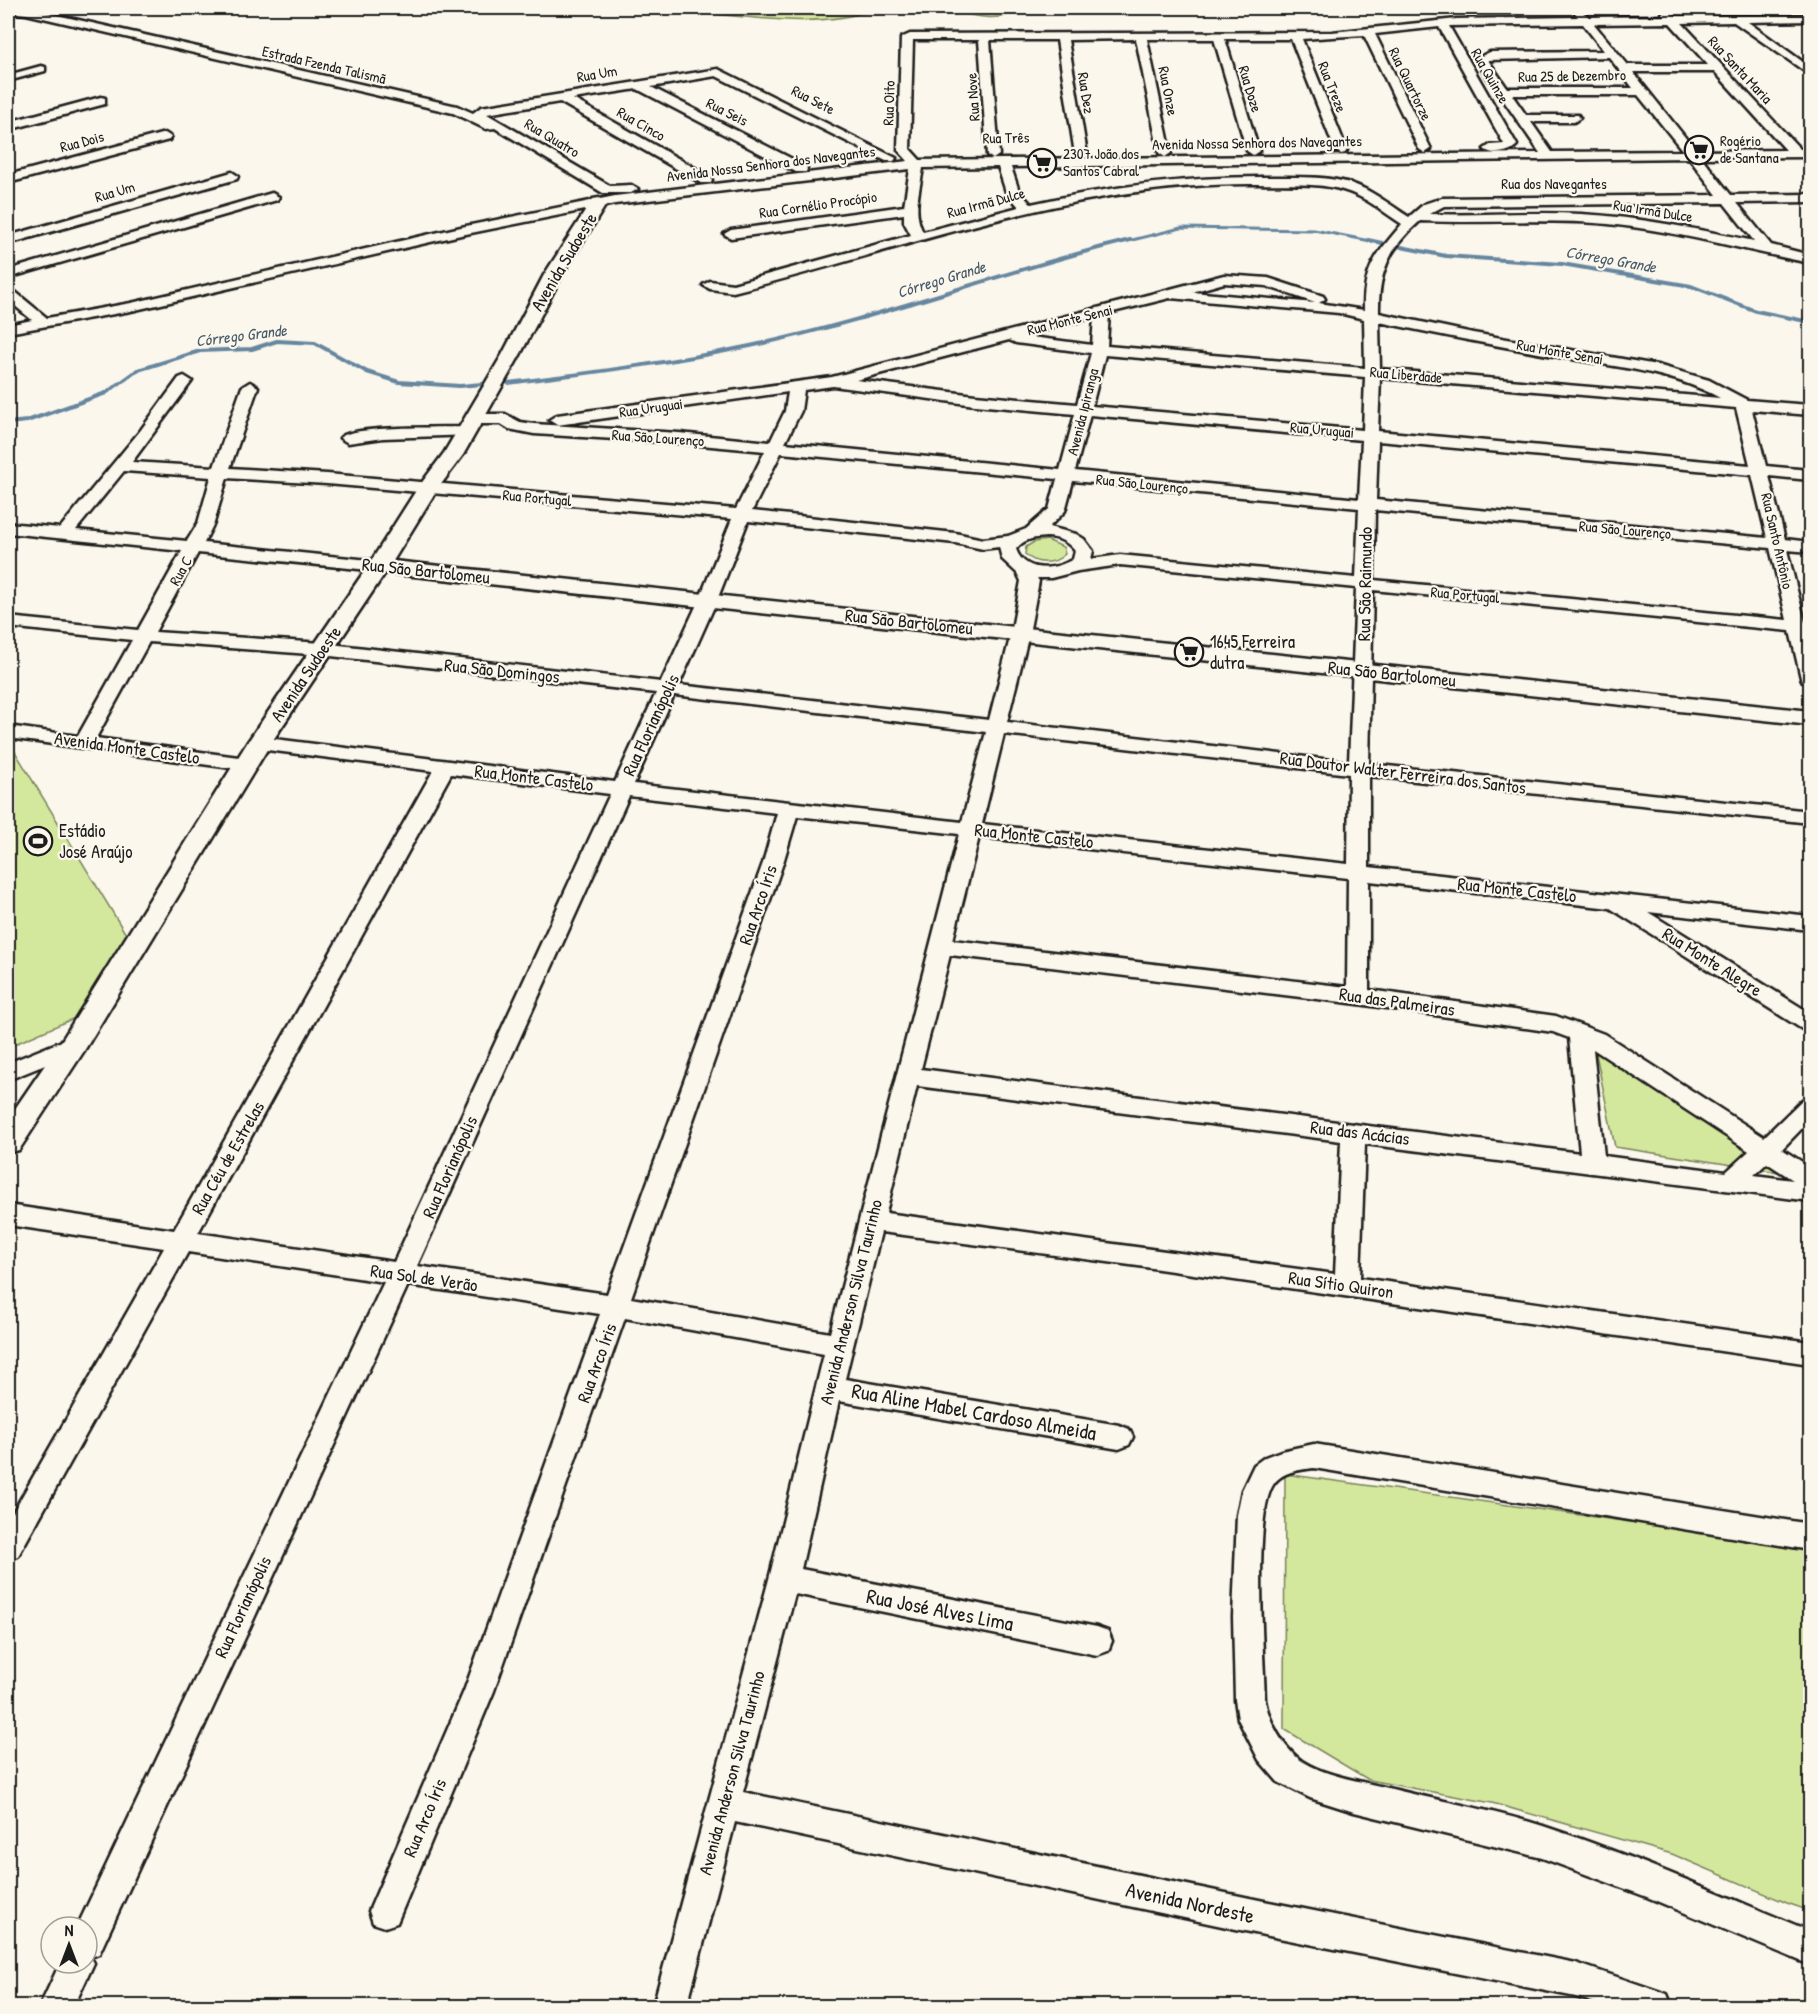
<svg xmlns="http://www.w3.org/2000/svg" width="1818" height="2014" font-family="'Patrick Hand',sans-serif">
  <rect width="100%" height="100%" fill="#fbf7ec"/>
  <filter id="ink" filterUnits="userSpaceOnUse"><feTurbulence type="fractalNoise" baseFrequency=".0167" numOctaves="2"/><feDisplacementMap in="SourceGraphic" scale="12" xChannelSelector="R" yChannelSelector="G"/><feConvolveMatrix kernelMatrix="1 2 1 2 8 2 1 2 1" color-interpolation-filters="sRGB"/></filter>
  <g filter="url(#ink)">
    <!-- green -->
    <path fill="#d4e89d" stroke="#78825c" stroke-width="1.5" d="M 685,8 L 878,8 C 820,30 754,17 694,12 Z
      M 938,8 L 1017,8 C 1000,28 960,11 938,8 Z
      M 1047,540 L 1063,547 L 1065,554 C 1054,565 1036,565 1025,554 L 1026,547 L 1034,542 Z
      M 8,745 L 11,745 L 127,936 L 77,1017 L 8,1047 Z
      M 1595,1049 L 1785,1173 L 1615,1147 Z
      M 1285,1474 L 1810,1547 L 1810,1911 L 1787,1903 L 1672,1854 L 1492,1803 L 1369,1780 L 1284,1729 Z"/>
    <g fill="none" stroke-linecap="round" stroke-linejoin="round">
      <!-- stream-far1 -->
      <path stroke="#66869f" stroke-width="3" d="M 1124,242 L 1181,228 L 1314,230 L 1376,242"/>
      <!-- stream -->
      <path stroke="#66869f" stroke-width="4" d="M 1368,240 L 1382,243
        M 1401,247 L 1446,256 L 1562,264 L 1691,286 L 1756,311 L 1810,322
        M 508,383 C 589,373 670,363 750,346 C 879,319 1002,271 1130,240
        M 8,423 L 27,421 L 106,393 L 138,370 L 200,351 L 252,349 L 277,341 L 315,343 L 367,372 L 399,382 L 460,386 L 482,384"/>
      <!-- minor casing -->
      <g stroke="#1c1c1c" stroke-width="5">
        <path id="minor" d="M 8,8 L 26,8 L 457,106 L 473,113 L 481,107 L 718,69 L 896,158 L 894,161 L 886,161 L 716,76 L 651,87 L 806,166 L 807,169 L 806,172 L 796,172 L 637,89 L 573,99 L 711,177 L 712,180 L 711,183 L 701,183 L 560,102 L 487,114 L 610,186 L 631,185 L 638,189 L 631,193 L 603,193 L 495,128 L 486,129 L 453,113 L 26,14 L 8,12 Z
          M 1580,10 L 1589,17 L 1664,16 L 1662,13 L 1667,10 L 1676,16 L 1810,15 L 1810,21 L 1748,22 L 1810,67 L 1810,75 L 1734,22 L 1682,23 L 1800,149 L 1810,149 L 1810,157 L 1702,158 L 1731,195 L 1810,194 L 1810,202 L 1737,203 L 1771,245 L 1810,255 L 1810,263 C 1743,250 1677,231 1608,224 C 1546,218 1483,224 1420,221 C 1389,248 1378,273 1379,313 L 1473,333 L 1657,365 L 1709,380 L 1747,400 L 1810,405 L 1810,415 L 1752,410 L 1766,466 L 1810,470 L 1810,480 L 1769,476 L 1785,539 L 1810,542 L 1810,552 L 1787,550 L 1805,622 L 1810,623 L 1810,633 L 1808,633 L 1810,643 L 1810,683 L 1803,682 L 1801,678 L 1790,631 L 1373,590 L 1369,764 L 1810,811 L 1810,823 L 1369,776 L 1369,867 L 1810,916 L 1810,930 L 1648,912 L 1810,1013 L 1810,1031 L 1802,1029 L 1610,908 L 1369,881 L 1369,990 L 1556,1016 L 1604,1034 L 1764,1137 L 1802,1100 L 1810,1097 L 1810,1120 L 1782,1149 L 1810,1167 L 1810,1201 L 1365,1144 L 1360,1278 L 1810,1342 L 1810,1364 L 1138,1266 L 881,1232 L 845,1379 L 1119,1425 L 1129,1429 L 1133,1437 L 1129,1445 L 1119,1449 L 839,1401 L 801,1569 L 1097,1627 L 1108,1631 L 1112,1641 L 1108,1651 L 1097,1655 L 795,1594 L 743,1792 L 1264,1901 L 1576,1963 L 1667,1994 L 1672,2006 L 1605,2006 L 1576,1997 L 1264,1935 L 735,1822 L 687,2006 L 653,2006 L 769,1579 L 824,1354 L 625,1318 L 494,1691 L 397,1923 L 385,1927 L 373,1923 L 369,1911 L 464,1691 L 600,1314 L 408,1285 L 99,1954 L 91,1957 L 94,1963 L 74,2006 L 40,2006 L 60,1963 L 87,1963 L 87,1927 L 77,1927 L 384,1282 L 188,1252 L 18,1556 L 8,1560 L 8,1521 L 164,1248 L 8,1225 L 8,1205 L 174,1230 L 433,771 L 259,749 L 252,747 L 249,743 L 252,739 L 259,737 L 615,782 L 656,693 L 322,655 L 149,642 L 96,738 L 246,758 L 253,760 L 256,764 L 253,768 L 246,770 L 8,738 L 8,726 L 78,736 L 132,640 L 8,627 L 8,617 L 138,630 L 182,551 L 8,533 L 8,523 L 60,528 L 140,431 L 179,378 L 184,376 L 192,381 L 132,462 L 214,467 L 242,387 L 250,382 L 258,387 L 230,468 L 327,474 L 736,509 L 765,451 L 679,443 L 534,434 L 509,429 L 501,424 L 474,424 L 466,419 L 474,414 L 505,414 L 520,422 L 534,424 L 679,433 L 770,442 L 785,411 L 788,392 L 557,425 L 549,420 L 557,415 L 832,377 L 1224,275 L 1268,278 L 1323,296 L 1325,299 L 1319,303 L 1364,310 C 1363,268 1376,255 1402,224 C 1383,212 1365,196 1343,190 C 1317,182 1284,185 1257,184 C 1075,182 907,249 733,292 L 710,289 L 703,285 L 710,281 L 733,284 L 911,235 L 904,222 L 904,214 L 731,238 L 724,234 L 731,230 L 904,206 L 910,169 L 615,204 L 461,235 L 131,311 L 8,333 L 8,325 L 32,320 L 8,300 L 8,289 L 13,290 L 47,318 L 131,303 L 461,227 L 615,196 L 908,161 L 898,150 L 901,38 L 910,34 L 1332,32 L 1457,19 L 1578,17 L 1575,13 ZM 1670,23 L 1708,65 L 1628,65 L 1594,24 ZM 1583,24 L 1604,51 L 1490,52 L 1475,59 L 1540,153 L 920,160 L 910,149 L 913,40 L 979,40 L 987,155 L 993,159 L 999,155 L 990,40 L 1057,40 L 1075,154 L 1081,158 L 1087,154 L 1068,40 L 1136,39 L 1159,153 L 1165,157 L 1171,153 L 1147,39 L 1214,39 L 1247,151 L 1253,155 L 1259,151 L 1225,39 L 1291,39 L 1335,150 L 1341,154 L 1345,153 L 1347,150 L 1302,39 L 1364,35 L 1419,149 L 1425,153 L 1431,149 L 1375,34 L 1439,27 L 1504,144 L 1490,145 L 1484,149 C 1492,156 1510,153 1517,145 L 1449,26 ZM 1609,57 L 1633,88 L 1507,88 L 1488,60 ZM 1633,72 L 1715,72 L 1786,150 L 1696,151 ZM 1512,95 L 1638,95 L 1683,151 L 1552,152 L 1531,122 L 1574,122 L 1580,118 L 1578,115 L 1526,115 ZM 1689,158 L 1717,195 L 1442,198 L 1424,204 L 1409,217 C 1390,205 1372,190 1350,183 C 1325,176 1297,177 1272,177 C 1190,176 1111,186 1031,204 L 1019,191 L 1011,167 ZM 998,167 L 1006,192 L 1019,207 L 923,232 C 912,212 920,189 923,168 ZM 1724,203 L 1754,241 C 1697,229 1639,217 1581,214 C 1530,211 1480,216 1429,214 L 1444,206 ZM 1224,283 L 1266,286 L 1315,303 L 1192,292 ZM 1170,298 L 1339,313 L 1364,319 L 1365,368 L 1107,346 L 1109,313 ZM 1094,317 L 1092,345 L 1024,336 ZM 1379,322 C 1441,335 1502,347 1565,358 C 1617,367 1673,372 1720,398 L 1380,369 ZM 1009,340 L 1016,343 L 1091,353 L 1077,404 L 975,395 L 856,380 ZM 1105,355 L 1365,377 L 1363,430 L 1092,406 ZM 1380,378 L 1736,408 L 1750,465 L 1378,431 ZM 833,386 L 975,405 L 1075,414 L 1060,470 L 785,443 L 801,411 L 804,390 ZM 1090,415 L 1362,440 L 1359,499 L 1075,471 ZM 1378,441 L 1752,475 L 1767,538 L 1376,500 ZM 781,453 L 1057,479 L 1049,509 L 1026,529 L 1008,536 L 983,539 L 955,533 L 752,511 ZM 124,471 L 211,477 L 198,523 L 187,541 L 76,530 ZM 227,478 L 327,484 L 732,519 L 699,600 L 661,682 L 322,643 L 155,632 L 198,553 L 379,571 L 385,570 L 388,566 L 385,562 L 379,561 L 204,543 L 214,523 ZM 1073,481 L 1359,508 L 1356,578 L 1120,555 L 1091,559 L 1093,551 L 1084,539 L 1076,534 L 1049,527 L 1065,511 ZM 1375,510 L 1770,548 L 1787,620 L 1374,580 ZM 748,521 L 955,543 L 983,549 L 999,547 L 1002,559 L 1017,573 L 1021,581 L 1011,634 L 989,720 L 679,685 L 717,600 ZM 1046,537 C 1058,537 1068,542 1075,551 L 1073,559 C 1054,571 1024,573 1016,549 C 1024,539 1033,538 1046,537 ZM 1120,565 L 1356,588 L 1349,762 L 1007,722 L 1029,634 L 1039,581 L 1037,578 L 1051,578 L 1078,571 ZM 674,695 L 986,732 L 962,822 L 634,784 ZM 1004,734 L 1349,774 L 1348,864 L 982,824 ZM 451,774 L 610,794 L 394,1262 L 198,1233 ZM 629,796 L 777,813 L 763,863 L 607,1294 L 417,1266 ZM 797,816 L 959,834 L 830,1333 L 631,1298 L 783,863 ZM 979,837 L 1348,878 L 1347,987 L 953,940 ZM 950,955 L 1358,1004 L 1553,1032 L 1569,1038 L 1580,1153 L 921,1069 ZM 1593,1049 L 1749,1151 L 1726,1172 L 1604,1156 ZM 917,1086 L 1341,1141 L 1335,1274 L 886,1213 ZM 1767,1163 L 1793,1180 L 1754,1175 Z
          M 41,66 L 45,67 L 45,71 L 8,81 L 8,75 Z
          M 101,97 L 105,98 L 105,104 L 8,130 L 8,122 Z
          M 165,133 L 171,137 L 169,140 L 8,183 L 8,175 Z
          M 232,172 L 238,176 L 237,179 L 8,244 L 8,236 Z
          M 272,193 L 279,197 L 277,200 L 8,278 L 8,270 Z
          M 467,427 L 475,432 L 473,435 L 383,438 L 348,443 L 340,438 C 351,425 445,428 467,427 Z
          M 74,1036 L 82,1038 L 85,1044 L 82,1050 L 8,1080 L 8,1063 Z
          M 1314,1444 L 1810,1524 L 1810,1550 L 1314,1468 C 1299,1470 1282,1471 1273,1485 C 1253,1516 1264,1657 1265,1700 C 1269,1722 1283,1748 1302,1761 C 1324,1775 1354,1780 1380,1786 C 1434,1800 1490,1809 1543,1826 C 1634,1856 1722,1895 1810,1931 L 1810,1965 L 1647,1897 L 1542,1858 L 1354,1812 L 1310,1798 L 1278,1782 L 1259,1760 L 1238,1719 L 1235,1700 L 1233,1617 L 1237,1515 L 1242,1490 L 1254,1465 L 1265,1457 L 1281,1451 Z"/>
      </g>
      <!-- tertiary casing -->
      <g stroke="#1c1c1c" stroke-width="5">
        <path id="tertiary" d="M 599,198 L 607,203 L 562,275 L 520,355 L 463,455 L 436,491 L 393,561 L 1810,711 L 1810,725 L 385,573 L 271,743 L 84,1051 L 19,1150 L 8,1153 L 8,1119 L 64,1037 L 247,743 L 368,566 L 417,489 L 444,453 L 502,355 L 544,275 L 593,199 Z"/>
      </g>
      <!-- minor -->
      <use href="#minor" fill="#fbf7ec" fill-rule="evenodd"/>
      <!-- tertiary -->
      <use href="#tertiary" fill="#fbf7ec" fill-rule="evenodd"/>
    </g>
  </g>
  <!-- icons -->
  <defs>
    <g id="supermarket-ring" transform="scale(1.5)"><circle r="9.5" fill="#fbf7ec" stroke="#1c1c1c" stroke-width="1.5"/><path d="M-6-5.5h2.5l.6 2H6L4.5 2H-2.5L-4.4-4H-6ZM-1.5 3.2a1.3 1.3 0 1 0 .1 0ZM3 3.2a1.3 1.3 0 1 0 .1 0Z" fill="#1c1c1c"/></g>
    <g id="stadium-ring" transform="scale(1.5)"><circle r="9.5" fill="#fbf7ec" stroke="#1c1c1c" stroke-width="1.5"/><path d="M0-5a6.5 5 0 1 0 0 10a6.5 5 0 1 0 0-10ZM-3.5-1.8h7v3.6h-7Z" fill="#1c1c1c"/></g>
  </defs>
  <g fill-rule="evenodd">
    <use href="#supermarket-ring" x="1699" y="150"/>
    <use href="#supermarket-ring" x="1042" y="163"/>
    <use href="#supermarket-ring" x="1189" y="652"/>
    <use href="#stadium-ring" x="38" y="841"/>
  </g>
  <g text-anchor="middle" stroke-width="4.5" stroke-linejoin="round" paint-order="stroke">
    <!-- far-street labels -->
    <g font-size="15" fill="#1c1c1c" stroke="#fbf7ec">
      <text transform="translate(324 65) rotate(13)" y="5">Estrada Fzenda Talismã</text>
      <text transform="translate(1740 70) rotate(47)" y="5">Rua Santa Maria</text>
      <text transform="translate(597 74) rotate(-10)" y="5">Rua Um</text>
      <text transform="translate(1490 76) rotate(60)" y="5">Rua Quinze</text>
      <text transform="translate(1572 76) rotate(-1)" y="5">Rua 25 de Dezembro</text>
      <text transform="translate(1410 84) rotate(64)" y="5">Rua Quartorze</text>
      <text transform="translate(1332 87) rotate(68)" y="5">Rua Treze</text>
      <text transform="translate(1250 89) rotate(73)" y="5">Rua Doze</text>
      <text transform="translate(1168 91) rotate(79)" y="5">Rua Onze</text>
      <text transform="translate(1086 93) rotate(81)" y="5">Rua Dez</text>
      <text transform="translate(973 97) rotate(-94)" y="5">Rua Nove</text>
      <text transform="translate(813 100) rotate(27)" y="5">Rua Sete</text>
      <text transform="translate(889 103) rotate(-88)" y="5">Rua Oito</text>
      <text transform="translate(727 112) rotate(27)" y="5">Rua Seis</text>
      <text transform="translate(641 124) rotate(30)" y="5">Rua Cinco</text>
      <text transform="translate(552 138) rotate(31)" y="5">Rua Quatro</text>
      <text transform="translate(1006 138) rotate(-1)" y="5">Rua Três</text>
      <text transform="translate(82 142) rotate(-15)" y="5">Rua Dois</text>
      <text transform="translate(1257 143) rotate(-1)" y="5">Avenida Nossa Senhora dos Navegantes</text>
      <text transform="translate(771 164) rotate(-7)" y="5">Avenida Nossa Senhora dos Navegantes</text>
      <text x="1554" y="189">Rua dos Navegantes</text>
      <text transform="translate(115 192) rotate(-16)" y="5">Rua Um</text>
      <text transform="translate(986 203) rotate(-15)" y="5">Rua Irmã Dulce</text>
      <text transform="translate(818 205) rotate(-8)" y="5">Rua Cornélio Procópio</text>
      <text transform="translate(1653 211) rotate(9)" y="5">Rua Irmã Dulce</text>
      <text transform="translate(1070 320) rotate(-14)" y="5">Rua Monte Senai</text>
      <text transform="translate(1560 352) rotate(10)" y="5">Rua Monte Senai</text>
      <text transform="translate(1406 375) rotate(5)" y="5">Rua Liberdade</text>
      <text transform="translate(651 408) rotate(-8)" y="5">Rua Uruguai</text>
      <text transform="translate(1083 412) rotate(-76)" y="5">Avenida Ipiranga</text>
      <text transform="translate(1322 430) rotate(5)" y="5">Rua Uruguai</text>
      <text transform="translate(658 438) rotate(4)" y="5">Rua São Lourenço</text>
      <text transform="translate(1142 484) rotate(6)" y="5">Rua São Lourenço</text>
      <text transform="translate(537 498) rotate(5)" y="5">Rua Portugal</text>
      <text transform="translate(1625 530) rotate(5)" y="5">Rua São Lourenço</text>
      <text transform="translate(1777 541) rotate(77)" y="5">Rua Santo Antônio</text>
      <text transform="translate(181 571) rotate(-61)" y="5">Rua C</text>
      <text transform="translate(1465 595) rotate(5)" y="5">Rua Portugal</text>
    </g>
    <!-- far-poi labels -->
    <g font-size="15" fill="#1c1c1c" stroke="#fbf7ec" text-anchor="start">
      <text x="1720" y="146">Rogério<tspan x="1720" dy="17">de Santana</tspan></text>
      <text x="1063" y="159">2307 João dos<tspan x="1063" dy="17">Santos Cabral</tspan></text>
    </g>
    <!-- far-water labels -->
    <g font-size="16" font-style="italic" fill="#475a68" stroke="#fbf7ec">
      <text transform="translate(1611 259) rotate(10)" y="6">Córrego Grande</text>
      <text transform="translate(941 279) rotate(-17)" y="6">Córrego Grande</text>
      <text transform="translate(241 335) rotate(-7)" y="6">Córrego Grande</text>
    </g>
    <!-- street labels -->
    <g font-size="18" fill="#1c1c1c" stroke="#fbf7ec">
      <text transform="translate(564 262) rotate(-59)" y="6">Avenida Sudoeste</text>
      <text transform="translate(426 571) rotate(6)" y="6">Rua São Bartolomeu</text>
      <text transform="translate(1365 584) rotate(-89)" y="6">Rua São Raimundo</text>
      <text transform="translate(909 622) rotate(6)" y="6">Rua São Bartolomeu</text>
      <text transform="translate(502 671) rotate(6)" y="6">Rua São Domingos</text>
      <text transform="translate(306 674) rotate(-56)" y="6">Avenida Sudoeste</text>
      <text transform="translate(1392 674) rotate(6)" y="6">Rua São Bartolomeu</text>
      <text transform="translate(651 725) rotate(-65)" y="6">Rua Florianópolis</text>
      <text transform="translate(127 748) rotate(8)" y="6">Avenida Monte Castelo</text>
      <text transform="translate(1403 773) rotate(7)" y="6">Rua Doutor Walter Ferreira dos Santos</text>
      <text transform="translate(534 778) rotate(7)" y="6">Rua Monte Castelo</text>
      <text transform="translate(1034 836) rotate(6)" y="6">Rua Monte Castelo</text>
      <text transform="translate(1517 890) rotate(6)" y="6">Rua Monte Castelo</text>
      <text transform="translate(758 905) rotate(-71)" y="6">Rua Arco Íris</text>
      <text transform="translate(1712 962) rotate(32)" y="6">Rua Monte Alegre</text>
      <text transform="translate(1397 1002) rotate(8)" y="6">Rua das Palmeiras</text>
      <text transform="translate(1360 1133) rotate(7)" y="6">Rua das Acácias</text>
      <text transform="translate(228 1158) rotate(-60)" y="6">Rua Céu de Estrelas</text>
      <text transform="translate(450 1167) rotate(-66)" y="6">Rua Florianópolis</text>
      <text transform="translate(424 1278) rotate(8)" y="6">Rua Sol de Verão</text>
      <text transform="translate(1341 1285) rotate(8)" y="6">Rua Sítio Quiron</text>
      <text transform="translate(851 1302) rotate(-76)" y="6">Avenida Anderson Silva Taurinho</text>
      <text transform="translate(597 1363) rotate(-70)" y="6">Rua Arco Íris</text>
      <text transform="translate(243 1607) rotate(-65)" y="6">Rua Florianópolis</text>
      <text transform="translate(732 1773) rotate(-75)" y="6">Avenida Anderson Silva Taurinho</text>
      <text transform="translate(425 1818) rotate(-67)" y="6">Rua Arco Íris</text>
    </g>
    <!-- poi labels -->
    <g font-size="18" fill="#1c1c1c" stroke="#fbf7ec" text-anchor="start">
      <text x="1210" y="648">1645 Ferreira<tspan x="1210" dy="21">dutra</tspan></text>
      <text x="59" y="837">Estádio<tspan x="59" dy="21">José Araújo</tspan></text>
    </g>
    <!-- near-street labels -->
    <g font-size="21" fill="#1c1c1c" stroke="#fbf7ec">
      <text transform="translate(974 1412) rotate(10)" y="7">Rua Aline Mabel Cardoso Almeida</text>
      <text transform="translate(940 1610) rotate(11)" y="7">Rua José Alves Lima</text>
      <text transform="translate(1190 1903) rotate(12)" y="7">Avenida Nordeste</text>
    </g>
  </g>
  <!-- margin -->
  <rect width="1818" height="2014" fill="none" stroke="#fbf7ec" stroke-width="30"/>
  <rect x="15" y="15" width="1788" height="1984" fill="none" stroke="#1c1c1c" stroke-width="2" filter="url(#ink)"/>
  <!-- north arrow -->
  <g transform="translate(69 1945)"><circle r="28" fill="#fbf7ec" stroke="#a29f99" stroke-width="1.5"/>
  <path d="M0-4.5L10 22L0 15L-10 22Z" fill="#1c1c1c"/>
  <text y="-9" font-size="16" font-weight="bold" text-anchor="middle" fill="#1c1c1c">N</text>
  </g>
</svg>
